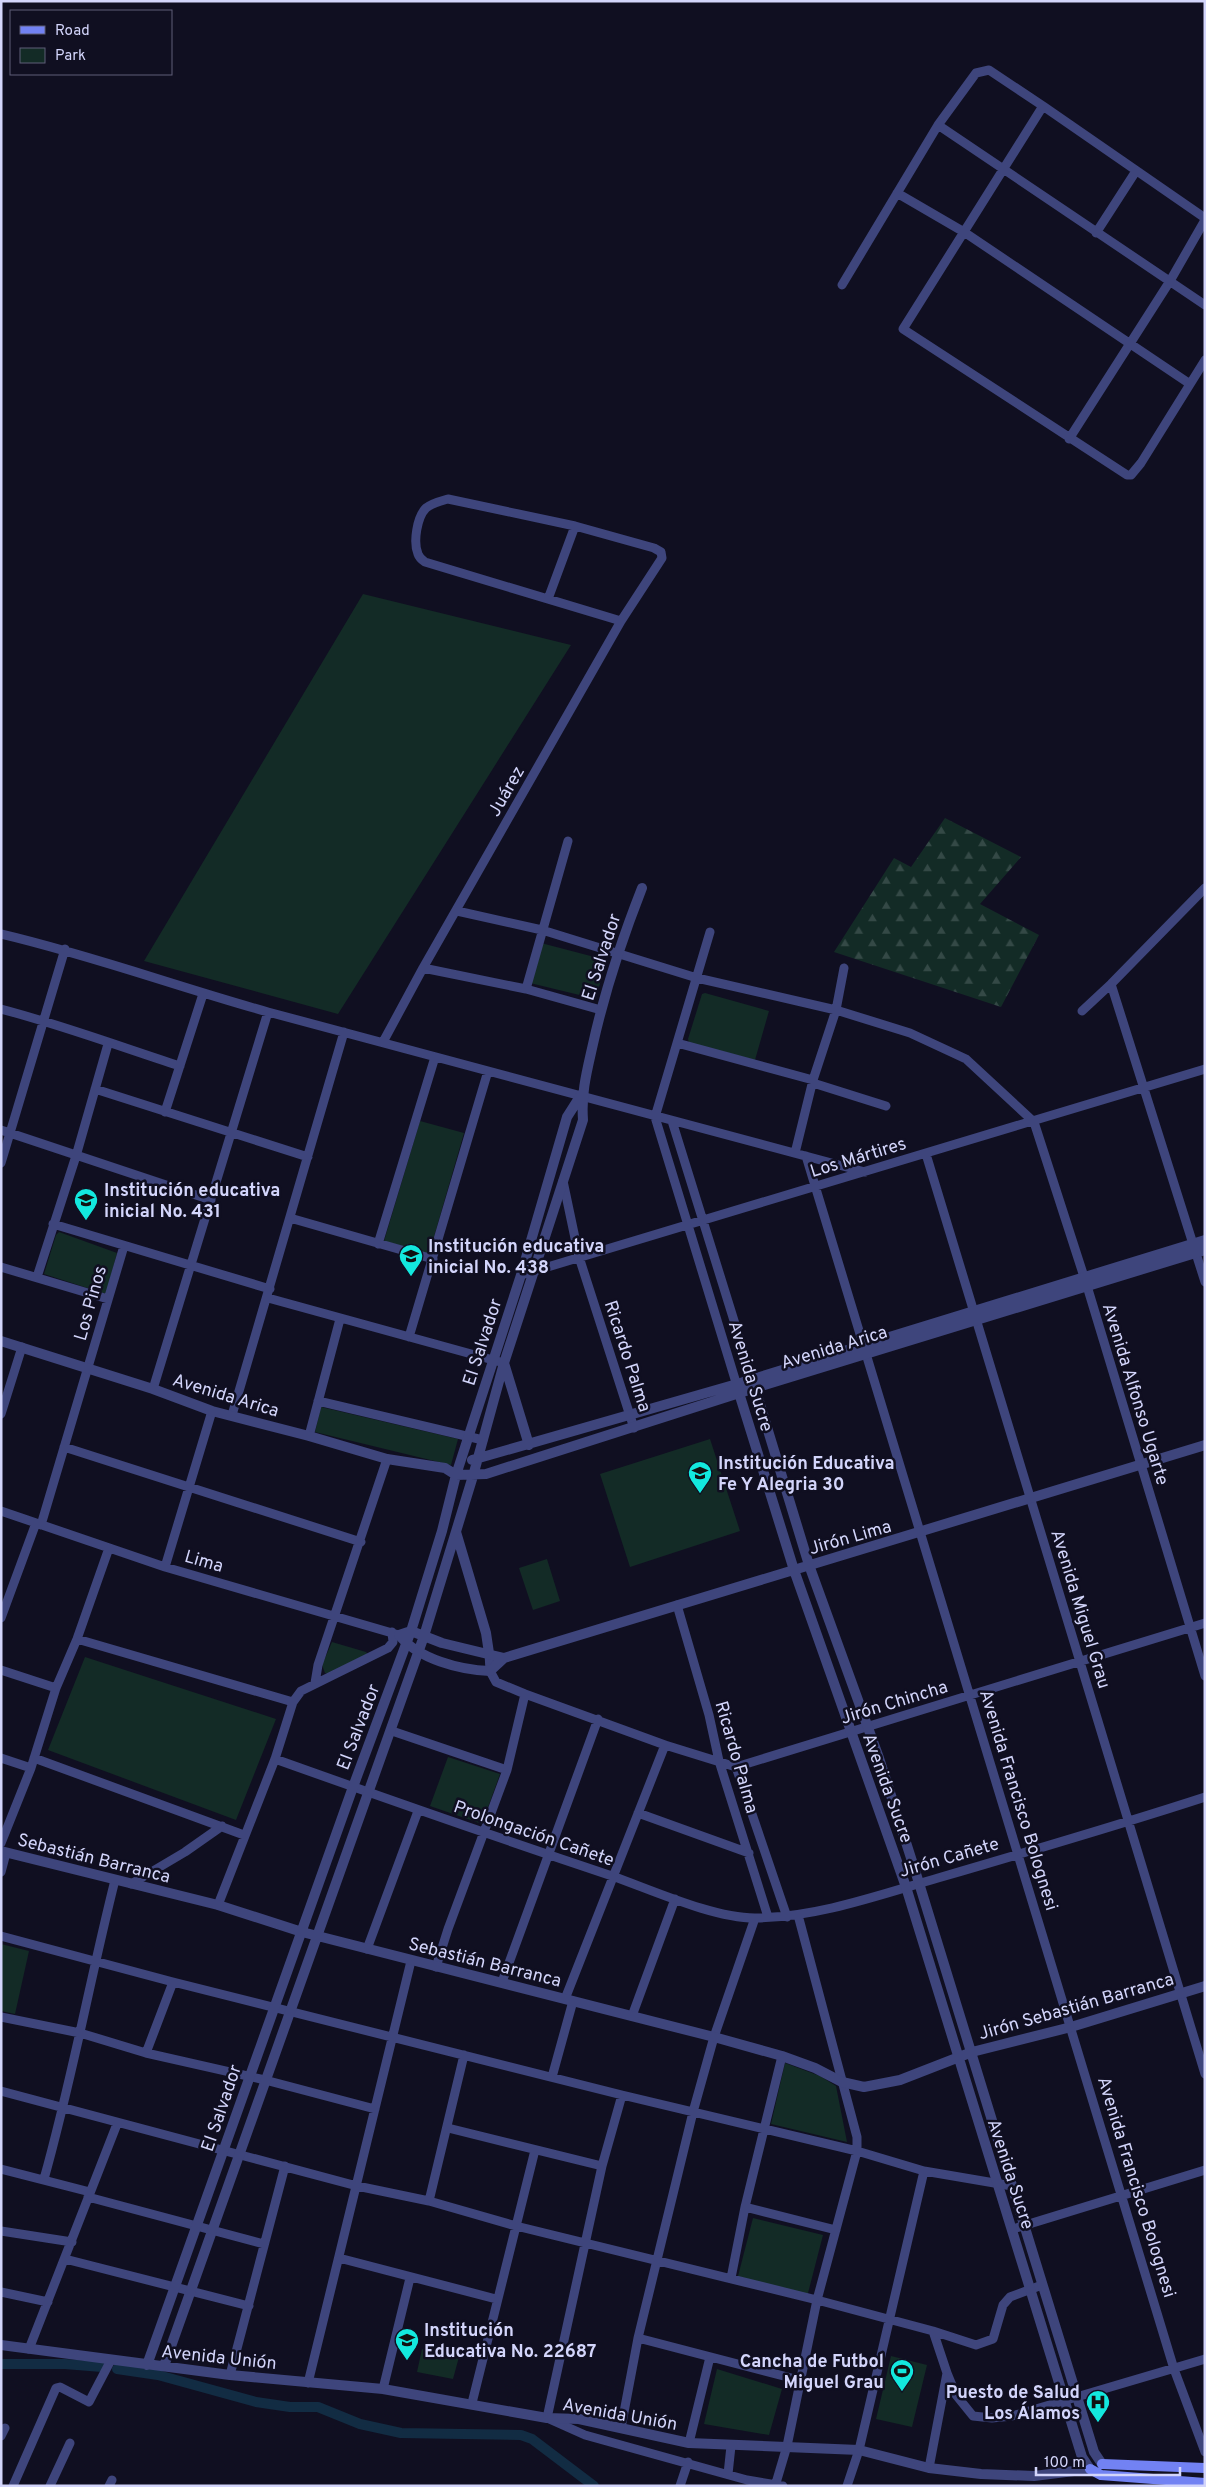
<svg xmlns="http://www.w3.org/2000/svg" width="1206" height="2487" font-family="Overpass,sans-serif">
  <defs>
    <pattern id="forest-firs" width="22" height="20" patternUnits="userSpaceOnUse" patternTransform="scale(1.25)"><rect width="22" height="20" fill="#132b26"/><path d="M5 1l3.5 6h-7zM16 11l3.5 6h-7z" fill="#344946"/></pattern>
  </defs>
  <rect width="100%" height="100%" fill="#100f21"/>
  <!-- forest -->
  <path fill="url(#forest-firs)" d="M 945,818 L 1021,857 L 980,904 L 1039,935 L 1001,1007 L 834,952 L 894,858 L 911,867 Z"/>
  <!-- green -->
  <path fill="#132b26" d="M 363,594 L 571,645 L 338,1014 L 144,961 Z
    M 541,943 L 606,960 L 596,999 L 530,983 Z
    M 705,993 L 769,1011 L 755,1060 L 689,1043 L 688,1039 L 702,994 Z
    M 420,1121 L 464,1133 L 429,1254 L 384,1241 Z
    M 59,1232 L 117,1253 L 106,1294 L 44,1274 L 56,1235 Z
    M 321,1407 L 458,1439 L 451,1465 L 315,1432 Z
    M 710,1439 L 740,1531 L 630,1567 L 600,1474 Z
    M 547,1559 L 560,1601 L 533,1610 L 519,1568 Z
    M 332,1642 L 366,1652 L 369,1656 L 329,1674 L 325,1673 L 322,1665 Z
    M 85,1657 L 276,1719 L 236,1820 L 48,1750 Z
    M 448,1757 L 500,1774 L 482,1824 L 430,1806 Z
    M 1,1944 L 29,1951 L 15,2014 L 1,2011 Z
    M 785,2063 L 820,2076 L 836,2086 L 847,2142 L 771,2124 Z
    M 753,2218 L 823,2235 L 807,2297 L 737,2280 Z
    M 422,2349 L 459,2357 L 453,2379 L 417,2372 Z
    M 891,2356 L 927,2365 L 912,2427 L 876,2419 Z
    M 717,2369 L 782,2389 L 769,2435 L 704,2424 Z"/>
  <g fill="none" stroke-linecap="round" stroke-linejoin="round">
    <!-- canal -->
    <path stroke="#122c43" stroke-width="10" d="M 1,2364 L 65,2364 L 102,2367
      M 117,2369 L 158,2375 L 256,2402 L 290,2407 L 318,2407 L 360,2424 L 401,2433 L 521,2435 L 532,2439 L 594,2486"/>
    <!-- minor -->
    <path stroke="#3e457c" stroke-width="9" d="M 938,125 L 1205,305
      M 897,193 L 964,232 L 1190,384
      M 1205,218 L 1043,106 L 903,329 L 1127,475 L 1131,475 L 1141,463 L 1205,360
      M 1096,233 L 1136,171
      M 842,285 L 938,125 L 976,73 L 989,70 L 1043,106
      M 1069,439 L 1170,281 L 1205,220
      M 548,599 L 575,526
      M 457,911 L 542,930 L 697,978 L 836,1010 L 910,1033 L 966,1059 L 1034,1122 L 1087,1286 L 1205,1676
      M 710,932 L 655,1117 L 738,1389
      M 1,934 C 91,955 178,987 268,1012 L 865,1172
      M 423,968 L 526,989 L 601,1010
      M 1111,984 L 1205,1282
      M 526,989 L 568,841
      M 1,1009 C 62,1025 121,1047 180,1066
      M 1082,1011 L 1111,984 L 1205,888
      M 383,1042 L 423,968 L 621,621 L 662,558 L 661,552 L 654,548 L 575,526 L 448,499 C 441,501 432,503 426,508 C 417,517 413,542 418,554 C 419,557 422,560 425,562 L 621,621
      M 677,1043 L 813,1080
      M 813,1083 L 886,1106
      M 95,1089 L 308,1157
      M 165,1112 L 203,994
      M 672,1121 L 754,1385
      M 1,1130 L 211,1200
      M 795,1153 L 813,1080 L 836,1010 L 844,968
      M 926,1154 L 1205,2074
      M 806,1156 L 1174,2369 L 1205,2452
      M 1,1163 L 65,949
      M 563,1181 L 579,1257 L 634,1428
      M 290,1218 L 433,1259
      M 53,1224 L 270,1289
      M 378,1244 L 435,1057
      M 1,1267 L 108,1299
      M 521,1275 L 1205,1069
      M 37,1277 L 76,1156 L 108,1044
      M 268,1298 L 504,1363
      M 409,1337 L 488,1071
      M 153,1389 L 268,1012
      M 318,1401 L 483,1440
      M 1,1414 L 22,1347
      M 232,1415 L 344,1032
      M 309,1436 L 340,1319
      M 64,1447 L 361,1542
      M 1,1511 L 165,1567 L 399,1635
      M 41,1525 L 124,1246
      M 165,1567 L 212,1411
      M 677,1605 L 709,1715 L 719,1761 L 768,1917
      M 1,1618 L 36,1523
      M 77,1639 L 293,1702
      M 489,1653 L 490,1671 L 496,1682 L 525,1694 L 665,1745 L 736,1767
      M 1,1670 L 56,1688
      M 315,1683 L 318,1665 L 387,1459
      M 392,1731 L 507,1770
      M 1,1758 L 31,1768
      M 34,1758 L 244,1835
      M 275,1759 C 387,1799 499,1838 612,1876 C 652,1890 715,1919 757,1918 C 818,1917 879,1895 938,1878 C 1027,1852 1116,1826 1205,1797
      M 736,1767 L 1205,1623
      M 736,1767 L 787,1917
      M 638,1813 L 749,1853
      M 1,1843 L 31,1768 L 56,1688 L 77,1639 L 109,1548
      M 1,1872 L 6,1853
      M 131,1884 L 185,1852 L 222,1826
      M 218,1905 L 275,1759 L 293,1702 L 301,1691 L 388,1648 L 393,1642 L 392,1632
      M 1,1936 L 173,1982 L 622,2095 L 857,2151 L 924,2171 L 1012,2186
      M 367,1949 L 418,1811
      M 436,1967 L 448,1929 L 507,1770 L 525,1694
      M 502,1982 L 598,1719
      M 565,1999 L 665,1745
      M 632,2016 L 675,1899
      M 1,2017 L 80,2033 L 146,2053 L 265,2080 L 375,2109
      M 146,2053 L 173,1982
      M 552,2077 L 573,2001
      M 1,2091 L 357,2186 L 429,2201 L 516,2226 L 817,2300 L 933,2331 L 976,2345 L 993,2339 L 1003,2305 L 1010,2297 L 1042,2285
      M 622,2095 L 602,2166 L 547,2418 L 585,2435 L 747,2480 L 783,2486
      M 448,2128 L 602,2166
      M 1,2169 L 90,2192
      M 44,2179 C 72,2080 90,1979 115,1880
      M 88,2197 L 264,2244
      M 429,2201 L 464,2055
      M 745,2207 L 836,2230
      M 1013,2229 L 1205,2170
      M 1,2231 L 72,2242
      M 339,2258 L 496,2299
      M 65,2259 L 249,2306
      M 731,2278 L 745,2207 L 782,2056
      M 1,2292 L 48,2302
      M 638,2338 L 799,2380
      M 29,2349 L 117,2124
      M 947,2373 L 956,2395 L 973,2416 L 992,2418 L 1012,2416 L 1205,2359
      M 230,2375 L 285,2166
      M 308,2383 L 411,1961
      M 383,2389 L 410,2278
      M 472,2403 L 535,2150
      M 621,2428 L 638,2338 L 693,2112 L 714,2037 L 755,1918
      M 1,2436 L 5,2428
      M 689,2443 L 710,2357
      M 929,2468 L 947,2373 L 933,2331
      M 728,2474 L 731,2446
      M 776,2483 L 787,2446 L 817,2300 L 857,2151 L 857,2137 L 798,1915
      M 13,2486 L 56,2388 L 60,2387 L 89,2402 L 111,2360
      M 50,2486 L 70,2443
      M 109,2486 L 112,2480
      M 680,2486 L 688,2462
      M 847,2486 L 859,2450 L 924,2171"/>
    <!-- tertiary -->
    <path stroke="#3e457c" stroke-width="10" d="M 1,1341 L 153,1389 L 212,1411 L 309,1436 L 387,1459 L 445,1468 L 456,1475 L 486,1474 L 755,1388 L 1205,1250
      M 504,1363 L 529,1445
      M 755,1388 L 809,1565 L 879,1758 L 919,1883 L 1094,2452 L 1102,2464
      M 472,1460 L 737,1384 L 1205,1240
      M 456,1532 L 486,1633 L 489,1653
      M 504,1658 L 442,1643 L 411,1631 L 399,1635 C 418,1659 460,1670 490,1671 L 504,1658 L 1205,1445
      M 1,1851 L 218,1905 L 302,1932 L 714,2037 L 782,2056 L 815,2068 L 842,2082 L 864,2087 L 900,2080 L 972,2052 L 1071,2027 L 1205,1986
      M 1,2345 L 230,2375 L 383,2389 L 547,2418 L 579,2419 L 689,2443 L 859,2450 L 929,2468 L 981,2474 L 1034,2476 L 1090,2469 L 1082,2457 L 906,1887 L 794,1570 L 739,1393
      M 147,2365 L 353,1787 L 412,1628 L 442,1531 L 456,1475 L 521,1275 L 567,1117 L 581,1095
      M 164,2366 L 424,1636 L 473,1476 L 504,1363 L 583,1120 C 581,1092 587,1071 593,1044 C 605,990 622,939 642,888"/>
    <!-- secondary -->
    <path stroke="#7282f3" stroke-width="10" d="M 1102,2464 L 1205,2468
      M 1090,2469 L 1101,2475 L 1205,2483"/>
  </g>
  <!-- icons -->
  <defs>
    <g id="school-pin" transform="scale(1.25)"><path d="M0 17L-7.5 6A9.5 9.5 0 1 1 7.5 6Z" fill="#13e8de" stroke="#100f21"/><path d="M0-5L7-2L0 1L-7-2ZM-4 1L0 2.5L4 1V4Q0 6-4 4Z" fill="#111"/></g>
    <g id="stadium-pin" transform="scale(1.25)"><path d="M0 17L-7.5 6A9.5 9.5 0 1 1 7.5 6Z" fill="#13e8de" stroke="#100f21"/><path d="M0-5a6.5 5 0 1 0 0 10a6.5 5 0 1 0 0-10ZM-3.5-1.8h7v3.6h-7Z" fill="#111"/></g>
    <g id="hospital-pin" transform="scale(1.25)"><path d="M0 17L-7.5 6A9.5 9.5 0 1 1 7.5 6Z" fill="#13e8de" stroke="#100f21"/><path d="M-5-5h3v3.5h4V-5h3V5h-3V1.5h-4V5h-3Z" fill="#111"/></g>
  </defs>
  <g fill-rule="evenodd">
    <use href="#school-pin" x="86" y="1200"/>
    <use href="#school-pin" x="411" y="1256"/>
    <use href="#school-pin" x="700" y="1473"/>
    <use href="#school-pin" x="407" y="2340"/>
    <use href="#stadium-pin" x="902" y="2371"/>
    <use href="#hospital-pin" x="1098" y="2402"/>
  </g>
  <g text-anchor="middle" stroke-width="5" stroke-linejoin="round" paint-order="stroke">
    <!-- street labels -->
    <g font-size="18" fill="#d3d5fb" stroke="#100f21">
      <text transform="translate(506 791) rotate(-60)" y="6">Juárez</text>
      <text transform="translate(601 957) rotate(-72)" y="6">El Salvador</text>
      <text transform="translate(858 1157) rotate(-17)" y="6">Los Mártires</text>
      <text transform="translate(90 1303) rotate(-74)" y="6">Los Pinos</text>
      <text transform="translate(482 1342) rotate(-72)" y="6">El Salvador</text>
      <text transform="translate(834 1347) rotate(-17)" y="6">Avenida Arica</text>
      <text transform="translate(628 1356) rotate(72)" y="6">Ricardo Palma</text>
      <text transform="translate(751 1376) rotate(73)" y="6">Avenida Sucre</text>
      <text transform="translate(1136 1394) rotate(73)" y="6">Avenida Alfonso Ugarte</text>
      <text transform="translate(226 1395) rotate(17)" y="6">Avenida Arica</text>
      <text transform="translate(850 1537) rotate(-16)" y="6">Jirón Lima</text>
      <text transform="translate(204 1561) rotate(16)" y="6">Lima</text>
      <text transform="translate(1081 1609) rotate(73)" y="6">Avenida Miguel Grau</text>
      <text transform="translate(894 1702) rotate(-17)" y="6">Jirón Chincha</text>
      <text transform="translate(358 1727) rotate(-69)" y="6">El Salvador</text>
      <text transform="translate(737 1757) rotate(74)" y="6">Ricardo Palma</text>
      <text transform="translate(888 1788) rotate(70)" y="6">Avenida Sucre</text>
      <text transform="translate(1019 1800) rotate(73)" y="6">Avenida Francisco Bolognesi</text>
      <text transform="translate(534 1833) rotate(19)" y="6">Prolongación Cañete</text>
      <text transform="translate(949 1857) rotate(-16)" y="6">Jirón Cañete</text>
      <text transform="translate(94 1858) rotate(14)" y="6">Sebastián Barranca</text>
      <text transform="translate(485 1962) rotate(14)" y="6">Sebastián Barranca</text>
      <text transform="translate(1076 2006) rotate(-16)" y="6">Jirón Sebastián Barranca</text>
      <text transform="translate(221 2108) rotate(-71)" y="6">El Salvador</text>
      <text transform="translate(1011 2174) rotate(72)" y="6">Avenida Sucre</text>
      <text transform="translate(1137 2187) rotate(73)" y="6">Avenida Francisco Bolognesi</text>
      <text transform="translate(219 2357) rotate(6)" y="6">Avenida Unión</text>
      <text transform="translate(620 2414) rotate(10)" y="6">Avenida Unión</text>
    </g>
    <!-- poi labels -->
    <g font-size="18" font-weight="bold" fill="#d3d5fb" stroke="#100f21" text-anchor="start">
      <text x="104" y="1196">Institución educativa<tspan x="104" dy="21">inicial No. 431</tspan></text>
      <text x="428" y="1252">Institución educativa<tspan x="428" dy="21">inicial No. 438</tspan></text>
      <text x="718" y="1469">Institución Educativa<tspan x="718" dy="21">Fe Y Alegria 30</tspan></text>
      <text x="424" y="2336">Institución<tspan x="424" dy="21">Educativa No. 22687</tspan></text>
      <text x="884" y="2367" text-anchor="end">Cancha de Futbol<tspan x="884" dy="21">Miguel Grau</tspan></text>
      <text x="1080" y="2398" text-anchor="end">Puesto de Salud<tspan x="1080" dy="21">Los Álamos</tspan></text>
    </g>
  </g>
  <!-- border -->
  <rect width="1206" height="2487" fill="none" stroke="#d3d5fb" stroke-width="5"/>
  <!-- legend -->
  <rect x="10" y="10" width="162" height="65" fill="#100f21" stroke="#5e5e78"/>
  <rect x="20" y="26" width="25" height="8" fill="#7282f3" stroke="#5e5e78"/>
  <text x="55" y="35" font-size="15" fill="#d3d5fb">Road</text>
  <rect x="20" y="48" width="25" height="15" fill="#132b26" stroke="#5e5e78"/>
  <text x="55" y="60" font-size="15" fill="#d3d5fb">Park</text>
  <!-- scale -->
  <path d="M1036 2467v8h144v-8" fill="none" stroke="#d3d5fb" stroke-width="2.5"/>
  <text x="1044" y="2467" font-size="15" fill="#d3d5fb" stroke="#100f21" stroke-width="4" paint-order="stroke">100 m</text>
</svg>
